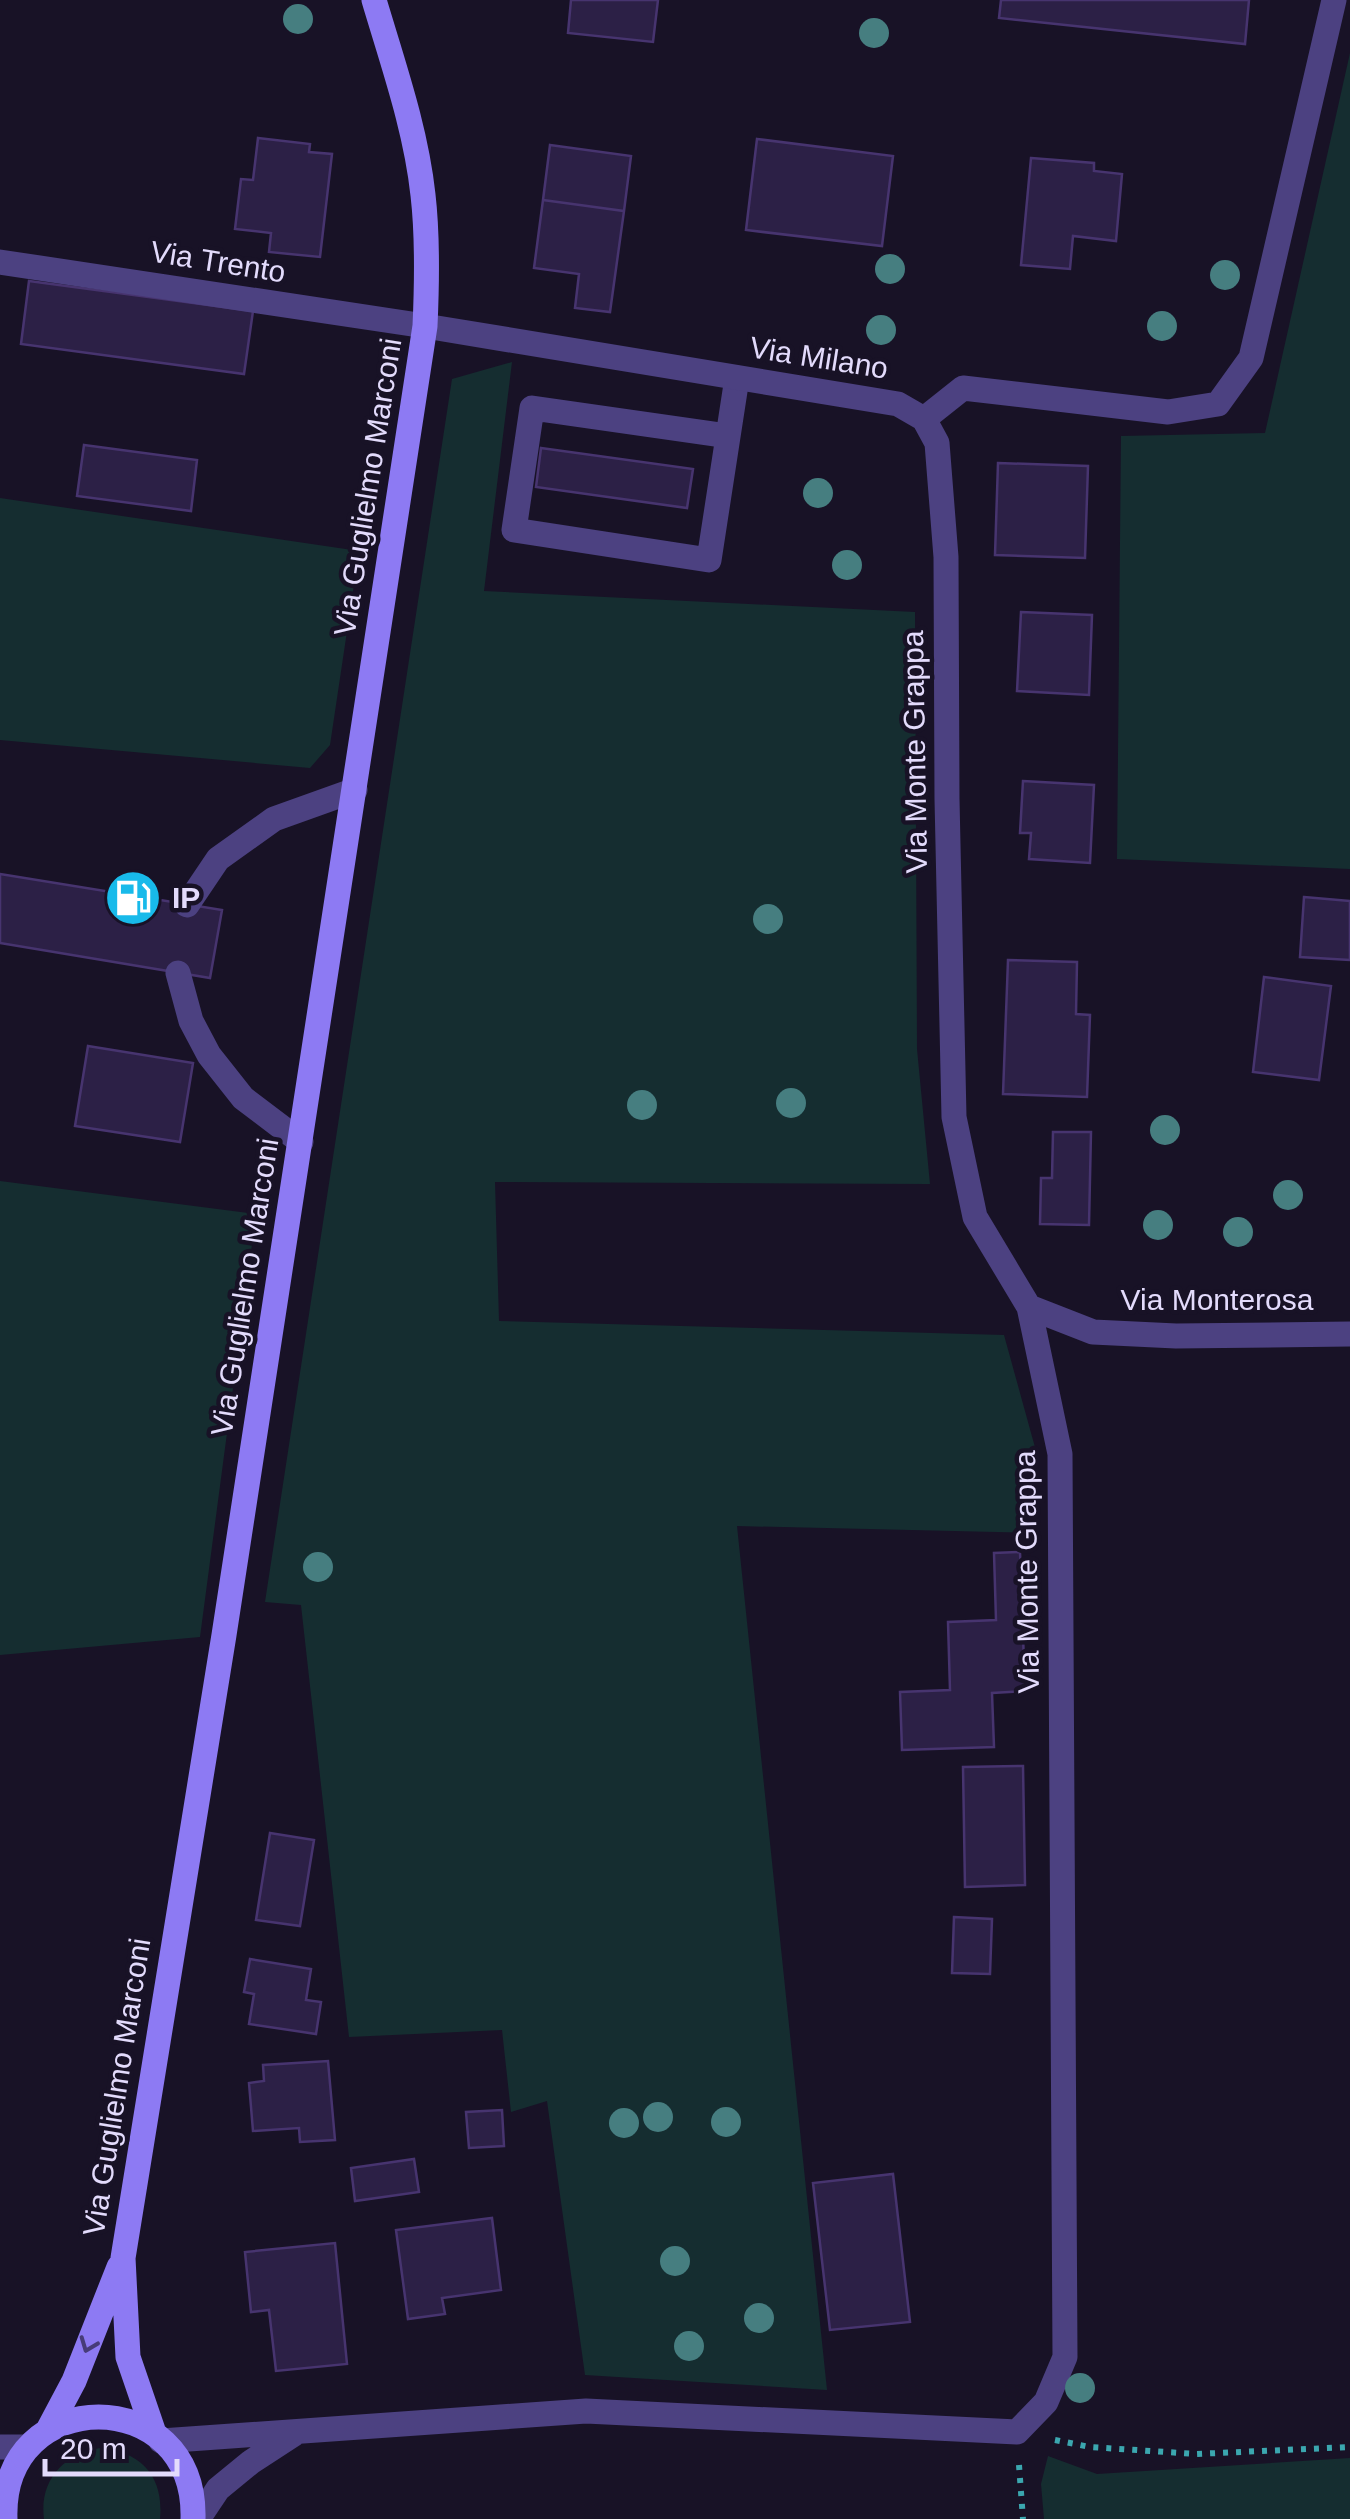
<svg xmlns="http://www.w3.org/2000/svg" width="1350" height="2519" font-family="Helvetica,sans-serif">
  <rect width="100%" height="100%" fill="#181226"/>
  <!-- green -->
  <path fill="#152d30" d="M 1350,53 L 1350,869 L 1117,859 L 1121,436 L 1265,433 Z
    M 512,362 L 484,591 L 915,612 L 917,1049 L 930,1184 L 495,1182 L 499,1321 L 1004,1335 L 1036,1451 L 1034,1533 L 737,1526 L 827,2390 L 585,2375 L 547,2101 L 511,2112 L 502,2030 L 349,2037 L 301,1605 L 265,1602 L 452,379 Z
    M 0,498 L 359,551 L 330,745 L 310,768 L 0,740 Z
    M 0,1181 L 256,1214 L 200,1637 L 0,1655 Z
    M 100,2448 C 142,2452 164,2477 160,2519 L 44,2519 C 39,2480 64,2454 100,2448 Z
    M 1048,2456 L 1097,2474 L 1350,2458 L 1350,2519 L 1044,2519 L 1041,2484 Z"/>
  <!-- building -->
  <path fill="#2c2046" stroke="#47346f" stroke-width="2.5" d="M 571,0 L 658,0 L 653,42 L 568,33 Z
    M 1001,0 L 1249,0 L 1245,44 L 999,18 Z
    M 258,138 L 310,144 L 309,152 L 332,154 L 320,257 L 269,252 L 271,233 L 235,229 L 241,179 L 253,180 Z
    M 757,139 L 893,156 L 882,246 L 746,230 Z
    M 550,145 L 631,156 L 624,211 L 543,200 Z
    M 1031,158 L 1094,163 L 1094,171 L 1122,174 L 1116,241 L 1073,236 L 1070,269 L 1021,265 Z
    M 543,200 L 624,211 L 610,312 L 575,308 L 579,274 L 534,268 Z
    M 29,281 L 253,311 L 244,374 L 21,344 Z
    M 84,445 L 197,460 L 191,511 L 77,496 Z
    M 541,448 L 693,469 L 687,508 L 536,487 Z
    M 998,463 L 1088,466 L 1085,558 L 995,555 Z
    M 1021,612 L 1092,615 L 1089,695 L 1017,691 Z
    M 1023,781 L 1094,785 L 1090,863 L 1029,859 L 1031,833 L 1020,833 Z
    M 0,874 L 222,910 L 210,978 L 0,943 Z
    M 1304,897 L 1350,901 L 1350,960 L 1300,957 Z
    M 1008,960 L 1077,962 L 1076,1014 L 1090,1015 L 1087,1097 L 1003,1094 Z
    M 1264,977 L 1331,986 L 1319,1080 L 1253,1072 Z
    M 88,1046 L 193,1063 L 180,1142 L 75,1126 Z
    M 1053,1132 L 1091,1132 L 1089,1225 L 1040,1224 L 1041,1178 L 1052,1178 Z
    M 1020,1552 L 1025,1691 L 992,1693 L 994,1747 L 902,1750 L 900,1692 L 950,1690 L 948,1622 L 996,1620 L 994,1553 Z
    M 1023,1766 L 1025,1885 L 965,1887 L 963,1767 Z
    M 270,1833 L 314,1840 L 300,1926 L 256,1920 Z
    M 954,1917 L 992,1919 L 990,1974 L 952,1973 Z
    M 250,1959 L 311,1969 L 306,2000 L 321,2002 L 316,2034 L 249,2024 L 254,1994 L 244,1992 Z
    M 328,2061 L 335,2140 L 300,2142 L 299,2128 L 253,2131 L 249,2083 L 264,2081 L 263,2065 Z
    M 502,2110 L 504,2146 L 469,2148 L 466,2112 Z
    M 414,2159 L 419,2192 L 355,2201 L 351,2168 Z
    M 893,2174 L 910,2322 L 830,2330 L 813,2183 Z
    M 492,2218 L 501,2290 L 442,2298 L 445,2314 L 408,2319 L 396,2230 Z
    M 335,2243 L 347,2364 L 276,2371 L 269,2310 L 251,2312 L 245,2252 Z"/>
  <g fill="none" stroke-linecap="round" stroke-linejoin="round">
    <!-- path -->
    <path stroke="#3ba7af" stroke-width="6" stroke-dasharray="5 8" stroke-linecap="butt" d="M 1055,2440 L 1090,2447 L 1196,2454 L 1350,2447
      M 1019,2465 L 1023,2519"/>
    <!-- lane -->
    <path stroke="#4c4181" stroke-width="25" d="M 728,436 L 532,408 L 514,530 L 709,560 L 737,378
      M 187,905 L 218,859 L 274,819 L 355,790
      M 178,973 L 191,1021 L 209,1055 L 243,1098 L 301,1142"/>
    <!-- street -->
    <path stroke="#4c4181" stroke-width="25" d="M 0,262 L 425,326 L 898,404 L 924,419 L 963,388 L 1168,412 L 1218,404 L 1251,358 L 1334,0
      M 1029,1307 L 1093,1332 L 1176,1336 L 1350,1334
      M 161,2441 L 586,2411 L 1017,2432 L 1046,2402 L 1065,2357 L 1060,1454 L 1029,1307 L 975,1217 L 954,1117 L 947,799 L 946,557 L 937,443 L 924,419
      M 0,2447 L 27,2447
      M 198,2519 L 218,2489 L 251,2462 L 294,2434"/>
    <!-- secondary -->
    <path stroke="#8d7af3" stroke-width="25" d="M 48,2430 L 74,2381 L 119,2267
      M 154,2433 L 128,2357 L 123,2258 L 224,1635 L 425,326 C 427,282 428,238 423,195 C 416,129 393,64 374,0
      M 5,2519 C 0,2383 197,2383 193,2519"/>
  </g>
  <!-- trees -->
  <g fill="#467e80">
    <circle cx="298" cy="19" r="15"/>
    <circle cx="874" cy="33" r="15"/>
    <circle cx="890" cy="269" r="15"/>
    <circle cx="1225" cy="275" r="15"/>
    <circle cx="1162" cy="326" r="15"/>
    <circle cx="881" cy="330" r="15"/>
    <circle cx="818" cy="493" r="15"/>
    <circle cx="847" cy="565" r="15"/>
    <circle cx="768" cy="919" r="15"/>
    <circle cx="791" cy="1103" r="15"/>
    <circle cx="642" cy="1105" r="15"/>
    <circle cx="1165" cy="1130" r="15"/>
    <circle cx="1288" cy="1195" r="15"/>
    <circle cx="1158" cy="1225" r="15"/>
    <circle cx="1238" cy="1232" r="15"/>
    <circle cx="318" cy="1567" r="15"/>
    <circle cx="658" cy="2117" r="15"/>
    <circle cx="726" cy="2122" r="15"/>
    <circle cx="624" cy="2123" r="15"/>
    <circle cx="675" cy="2261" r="15"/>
    <circle cx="759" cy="2318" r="15"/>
    <circle cx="689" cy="2346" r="15"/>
    <circle cx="1080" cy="2388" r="15"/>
  </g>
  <!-- one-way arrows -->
  <defs><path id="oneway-chevron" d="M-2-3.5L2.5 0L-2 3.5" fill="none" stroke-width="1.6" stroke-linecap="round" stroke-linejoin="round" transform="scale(2.5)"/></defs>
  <use stroke="#473c78" href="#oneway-chevron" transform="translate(88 2345) rotate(111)"/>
  <!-- icons -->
  <defs>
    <g id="fuel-disc" transform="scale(2.875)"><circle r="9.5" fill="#18baea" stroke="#181226"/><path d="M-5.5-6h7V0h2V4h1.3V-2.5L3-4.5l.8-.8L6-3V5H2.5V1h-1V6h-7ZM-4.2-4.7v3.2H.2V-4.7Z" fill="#fff"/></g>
  </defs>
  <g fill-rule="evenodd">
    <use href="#fuel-disc" x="133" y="898"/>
  </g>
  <g text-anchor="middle" stroke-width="9" stroke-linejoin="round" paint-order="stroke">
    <!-- street labels -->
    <g font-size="30" fill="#e3dbfc" stroke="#181226">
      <text transform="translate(218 262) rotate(9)" y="10">Via Trento</text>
      <text transform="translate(819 358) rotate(9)" y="10">Via Milano</text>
      <text transform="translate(368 487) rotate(-81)" y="10">Via Guglielmo Marconi</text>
      <text transform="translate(915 752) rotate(-91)" y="10">Via Monte Grappa</text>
      <text transform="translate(245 1287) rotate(-81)" y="10">Via Guglielmo Marconi</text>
      <text x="1217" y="1310">Via Monterosa</text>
      <text transform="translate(1027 1572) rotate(-91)" y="10">Via Monte Grappa</text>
      <text transform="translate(117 2087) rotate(-81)" y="10">Via Guglielmo Marconi</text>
    </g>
    <!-- poi labels -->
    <g font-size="30" font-weight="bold" fill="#e3dbfc" stroke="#181226" text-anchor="start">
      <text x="172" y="908">IP</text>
    </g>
  </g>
  <!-- scale -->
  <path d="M45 2459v15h132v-15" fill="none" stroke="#e3dbfc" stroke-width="5"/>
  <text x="60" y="2459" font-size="30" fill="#e3dbfc" stroke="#181226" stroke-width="8" paint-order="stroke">20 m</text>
</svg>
